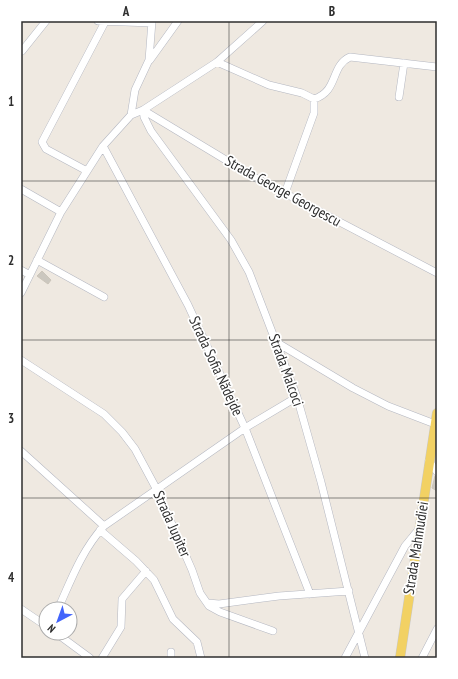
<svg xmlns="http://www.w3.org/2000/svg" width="458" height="679" font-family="'PT Sans Narrow',sans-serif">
  <rect width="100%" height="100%" fill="#efe9e1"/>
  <!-- building -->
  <path fill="#cbc7bf" stroke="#cbc5ba" d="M 42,271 L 51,280 L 48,284 L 37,276 Z
    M 435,476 L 437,477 L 437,491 L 432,488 Z"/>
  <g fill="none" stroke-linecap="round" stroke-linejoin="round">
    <!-- minor casing -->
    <g stroke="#b4b7c1" stroke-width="8">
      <path id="minor" d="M 98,21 L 152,23
        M 263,21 L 217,62 L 143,110 L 144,117 L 151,131 L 231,240 L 249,272 L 297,397 L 321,482 L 365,658
        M 22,51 L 46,21
        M 150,60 L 178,21
        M 217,62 L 269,85 L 302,93 L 314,99
        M 399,97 L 404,63
        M 314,99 C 339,91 330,66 350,57 L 437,67
        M 131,115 L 143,110 L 254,177 L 437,273
        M 103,146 L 188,305 L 245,428 L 310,594
        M 87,171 L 46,149 L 42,142 L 105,22
        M 21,189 L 61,212
        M 285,193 L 314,113 L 314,99
        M 37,260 L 104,297
        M 21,270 L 30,275
        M 21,293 L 61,212 L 103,146 L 131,115 L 135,90 L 149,60 L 152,21
        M 276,342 L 353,388 L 388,406 L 435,424
        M 21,360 L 104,414 L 122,432 L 135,449 L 157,490 L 192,570 L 200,593 L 209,606 L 220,612 L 273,631
        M 21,451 L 104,526
        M 429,461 L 437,472
        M 100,530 L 136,561 L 154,580 L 173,619 L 197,642 L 201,658
        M 208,603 L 219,604 L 279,596 L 349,591
        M 21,609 L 46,626
        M 58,609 C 71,580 82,550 104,526 L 245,428 L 297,397
        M 56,633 L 90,658
        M 171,652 L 171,658
        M 102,658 L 121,627 L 122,599 L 146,571
        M 345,658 L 405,546 L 419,529
        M 422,658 L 437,629"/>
    </g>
    <!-- major casing -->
    <g stroke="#c9c9c9" stroke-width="10">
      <path id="major" d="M 400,658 L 437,413"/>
    </g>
    <!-- minor -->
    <use href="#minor" stroke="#fff" stroke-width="7"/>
    <!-- major -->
    <use href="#major" stroke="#f2d163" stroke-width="9"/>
  </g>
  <!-- grid -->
  <path fill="none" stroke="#2e2e2e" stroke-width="1" stroke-opacity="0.55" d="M 229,21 L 229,658M 21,181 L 437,181M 21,340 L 437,340M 21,498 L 437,498"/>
  <g text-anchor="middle" stroke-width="3.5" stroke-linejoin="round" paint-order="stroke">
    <!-- street labels -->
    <g font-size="15" fill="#2e2e2e" stroke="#fff">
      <text transform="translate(283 191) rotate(29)" y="5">Strada George Georgescu</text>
      <text transform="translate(216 366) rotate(65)" y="5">Strada Sofia Nădejde</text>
      <text transform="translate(286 370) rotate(70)" y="5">Strada Malcoci</text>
      <text transform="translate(172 524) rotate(66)" y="5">Strada Jupiter</text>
      <text transform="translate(416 548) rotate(-81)" y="5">Strada Mahmudiei</text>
    </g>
  </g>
  <!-- border -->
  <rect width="458" height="679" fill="none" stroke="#ffffff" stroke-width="44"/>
  <!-- north arrow -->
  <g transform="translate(58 621) rotate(221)"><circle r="19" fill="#ffffff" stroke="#ababab"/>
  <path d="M0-3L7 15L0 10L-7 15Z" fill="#4264fb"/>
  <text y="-6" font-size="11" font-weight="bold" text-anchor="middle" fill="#2e2e2e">N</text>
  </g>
  <rect x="22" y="22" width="414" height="635" fill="none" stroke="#2e2e2e" stroke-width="1.5"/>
  <g font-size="13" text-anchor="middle" font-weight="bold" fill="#2e2e2e">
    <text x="126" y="16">A</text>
    <text x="332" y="16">B</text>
    <text x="11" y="106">1</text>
    <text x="11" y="265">2</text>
    <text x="11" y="423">3</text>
    <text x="11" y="582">4</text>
  </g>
</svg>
